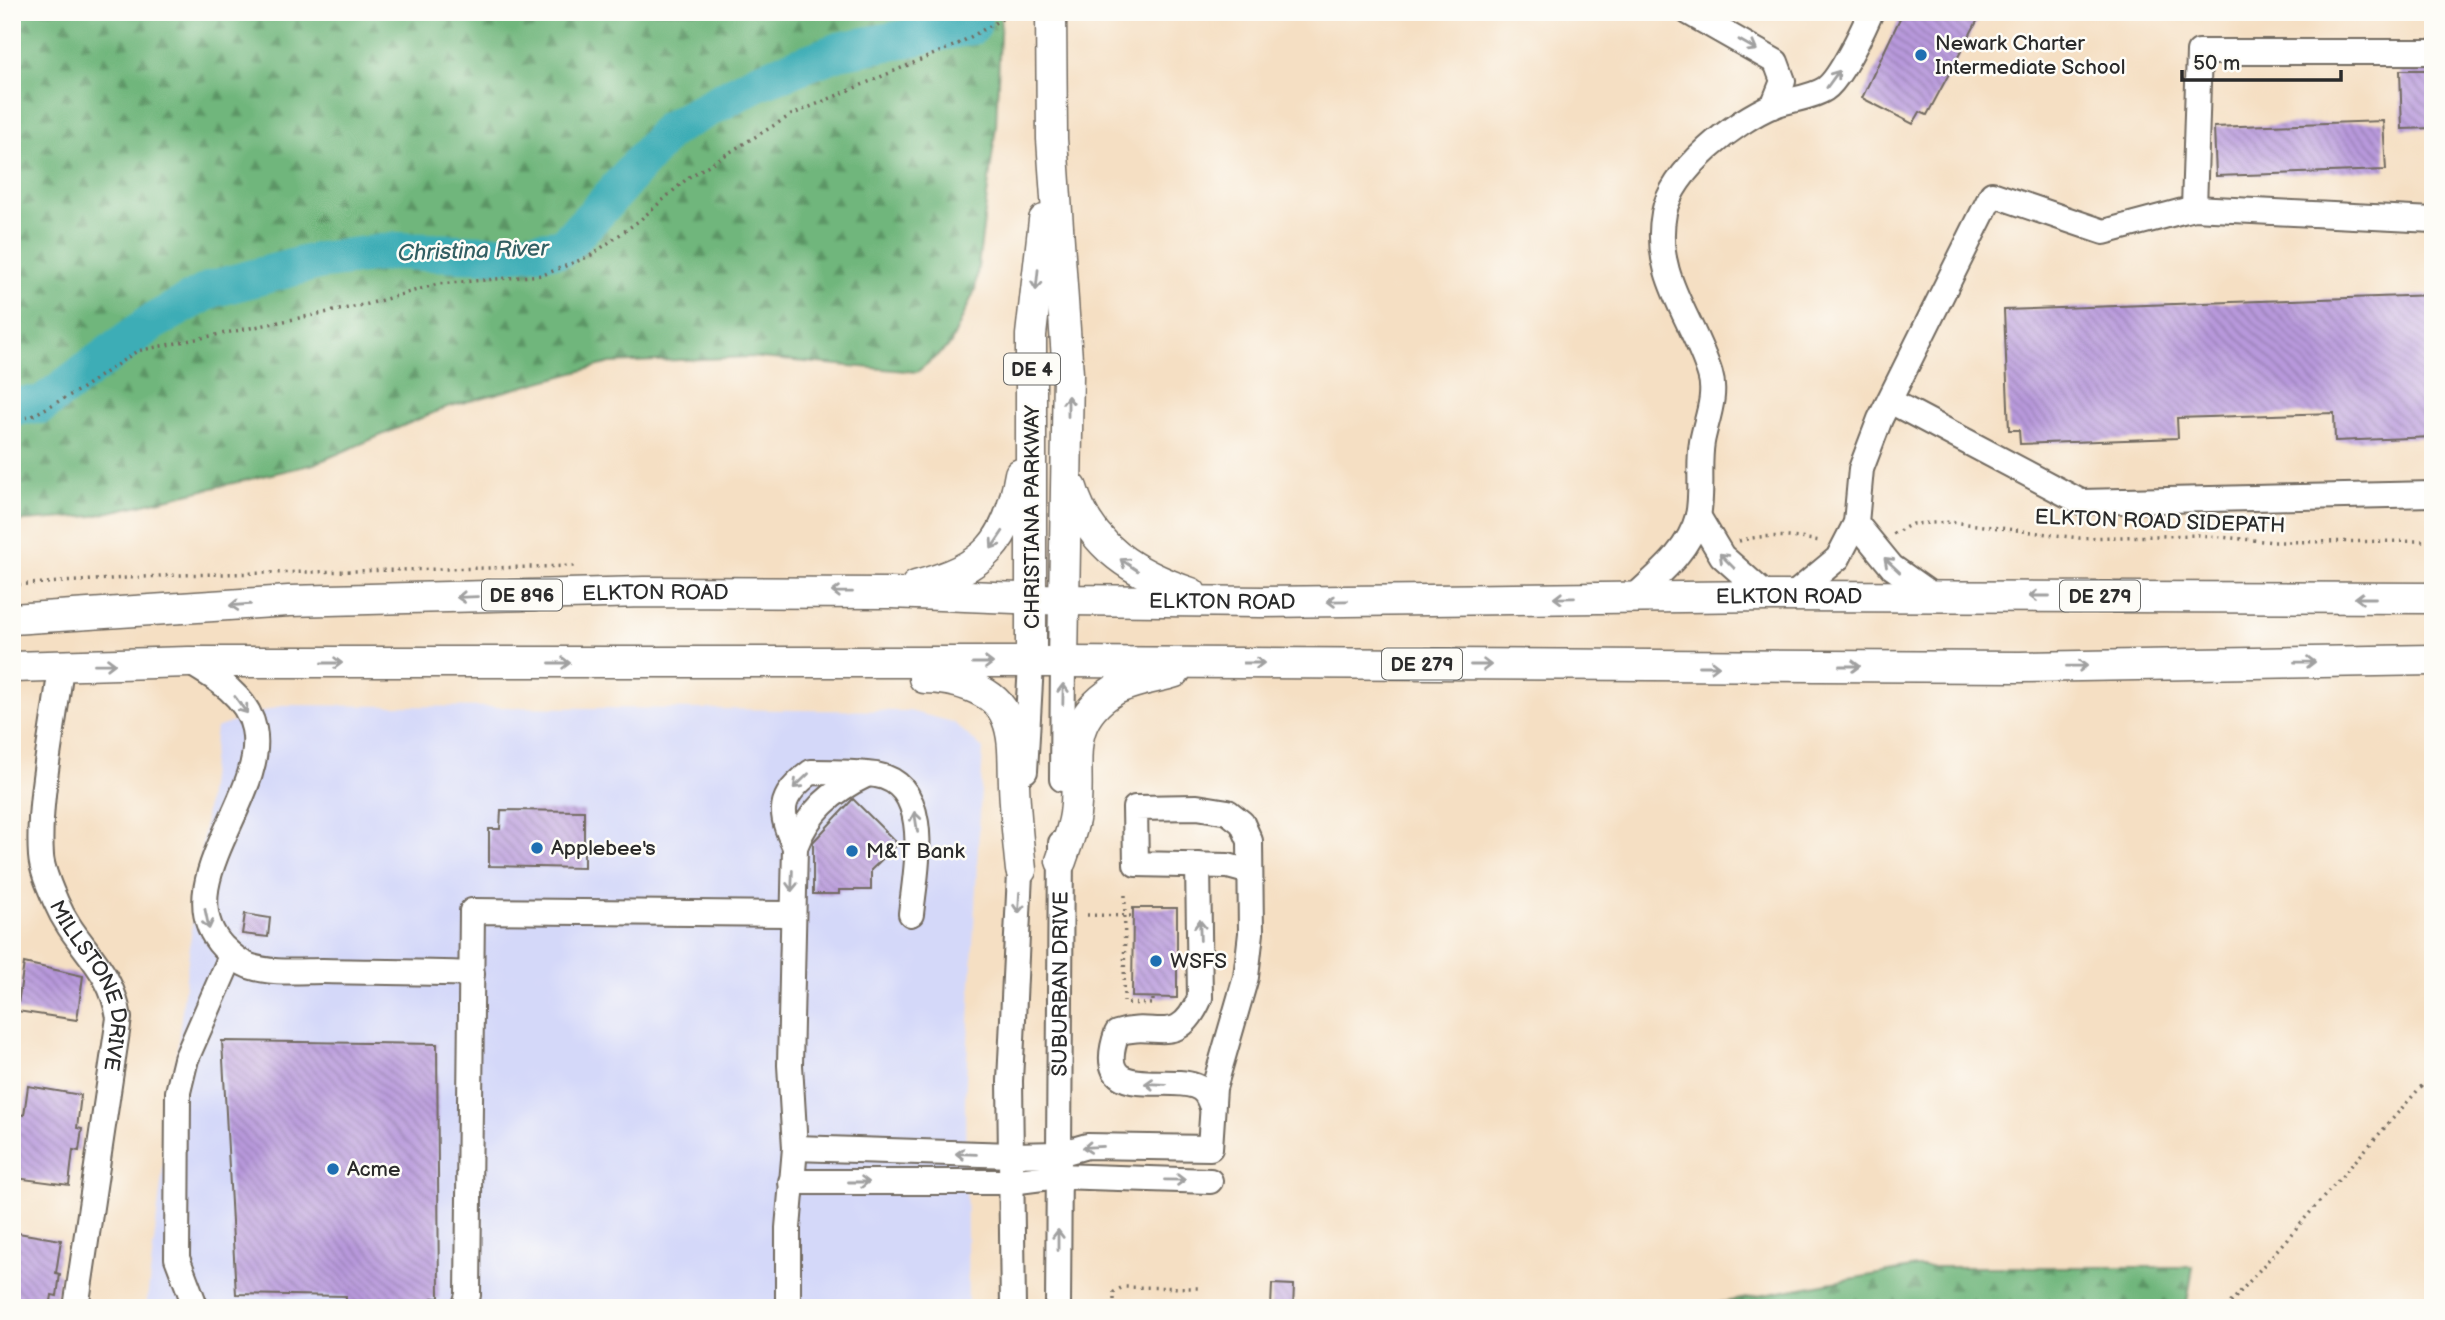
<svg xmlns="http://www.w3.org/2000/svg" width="2445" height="1320" font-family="'Balsamiq Sans',sans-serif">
  <defs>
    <pattern id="forest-firs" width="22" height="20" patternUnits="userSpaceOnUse" patternTransform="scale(1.75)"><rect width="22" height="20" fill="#6fb67b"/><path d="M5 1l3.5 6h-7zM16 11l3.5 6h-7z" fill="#5b9465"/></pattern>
    <pattern id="building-back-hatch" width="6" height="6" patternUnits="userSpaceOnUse" patternTransform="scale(1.75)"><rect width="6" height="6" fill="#b899dc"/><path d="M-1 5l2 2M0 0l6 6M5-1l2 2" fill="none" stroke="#967db3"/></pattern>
  </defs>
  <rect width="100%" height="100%" fill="#fdfcf7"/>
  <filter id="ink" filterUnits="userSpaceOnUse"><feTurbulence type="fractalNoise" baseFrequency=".0143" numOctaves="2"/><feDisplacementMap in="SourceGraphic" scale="14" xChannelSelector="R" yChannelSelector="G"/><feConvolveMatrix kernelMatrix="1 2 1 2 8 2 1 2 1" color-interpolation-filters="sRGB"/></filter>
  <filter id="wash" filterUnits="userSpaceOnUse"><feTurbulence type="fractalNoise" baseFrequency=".00686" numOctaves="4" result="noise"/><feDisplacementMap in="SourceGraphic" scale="28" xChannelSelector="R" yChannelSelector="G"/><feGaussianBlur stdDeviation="1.57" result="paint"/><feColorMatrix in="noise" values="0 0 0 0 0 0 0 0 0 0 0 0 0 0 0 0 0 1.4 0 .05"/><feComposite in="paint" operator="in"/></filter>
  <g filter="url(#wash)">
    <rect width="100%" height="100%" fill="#f5dfc3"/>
    <!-- built -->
    <path fill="#d4d8f9" d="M 282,705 L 909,711 L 953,722 L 983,749 L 965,1101 L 968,1308 L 146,1308 L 216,728 Z"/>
    <!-- forest -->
    <path fill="url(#forest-firs)" stroke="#4d7053" stroke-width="2" d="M 12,12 L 1001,12 L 996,126 L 975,290 L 950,345 L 917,372 L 749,357 L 610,363 L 447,407 L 314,464 L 93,516 L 12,522 Z
      M 1916,1267 L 2193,1267 L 2186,1308 L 1692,1308 Z"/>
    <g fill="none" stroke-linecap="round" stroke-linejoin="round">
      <!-- river -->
      <path stroke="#3cadb6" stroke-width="38" d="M 12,406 L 41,405 L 151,323 L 212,289 L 318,261 L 397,251 L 491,254 L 562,248 L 599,210 L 670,129 L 757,82 L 839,51 L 972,26 L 974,12"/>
    </g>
    <g id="blocks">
      <!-- building -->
      <path fill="url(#building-back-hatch)" d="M 1903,12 L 1982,12 L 1927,115 L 1920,112 L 1913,124 L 1862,98 Z
        M 2400,70 L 2433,70 L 2433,128 L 2402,129 Z
        M 2383,121 L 2386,170 L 2216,176 L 2214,127 Z
        M 2433,295 L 2433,437 L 2335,441 L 2334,413 L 2177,418 L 2178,438 L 2020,444 L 2019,430 L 2009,430 L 2004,310 Z
        M 853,799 L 898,844 L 871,870 L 871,890 L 839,890 L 839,894 L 813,894 L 813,842 Z
        M 501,810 L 584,811 L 584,868 L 489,866 L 489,829 L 500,829 Z
        M 1133,908 L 1177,908 L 1177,998 L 1132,997 Z
        M 245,914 L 270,918 L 268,937 L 242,934 Z
        M 24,963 L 83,976 L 77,1020 L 17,1011 Z
        M 222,1041 L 437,1044 L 439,1298 L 432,1298 L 432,1308 L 346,1308 L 346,1296 L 236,1294 Z
        M 28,1086 L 81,1095 L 77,1128 L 82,1129 L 79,1151 L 73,1150 L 69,1185 L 15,1178 L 19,1141 L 14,1141 L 18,1114 L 24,1115 Z
        M 12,1232 L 61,1240 L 56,1273 L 60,1274 L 57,1296 L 52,1295 L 50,1308 L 12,1308 Z
        M 1272,1284 L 1294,1285 L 1293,1308 L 1271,1307 Z"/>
    </g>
  </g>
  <g filter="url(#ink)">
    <use href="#blocks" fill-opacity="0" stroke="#726a60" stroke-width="2"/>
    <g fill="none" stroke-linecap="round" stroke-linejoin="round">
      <!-- minor casing -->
      <g stroke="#726a60" stroke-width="28">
        <g id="minor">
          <path d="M 1688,12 L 1776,62 L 1783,81 L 1773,106"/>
          <path d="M 2194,208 L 2199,52 L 2433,52"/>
          <path d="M 1890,401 L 2081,502 L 2433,494"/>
          <path d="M 1698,516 L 1722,556 L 1767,596"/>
          <path d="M 1856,523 L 1892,567 L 1936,598"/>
          <path d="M 1791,597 L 1838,558 L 1856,523 L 1861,469 L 1880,419 L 1992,194 L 2104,232 L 2194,208 L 2433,220"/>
          <path d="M 1633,598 C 1658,575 1689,551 1698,516 C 1703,492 1698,466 1702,442 C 1706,420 1717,396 1710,374 C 1693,318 1652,276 1664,213 C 1672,170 1735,121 1774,105 C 1790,99 1811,98 1825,89 C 1840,79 1863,30 1871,12"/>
          <path d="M 189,662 C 215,677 248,697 254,729 C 268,797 165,885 223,947 C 231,955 239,962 249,966 C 271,974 299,971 323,971 C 372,972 422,972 472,974"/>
          <path id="s1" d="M 61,665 C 55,723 37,799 41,856 C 42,871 50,888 56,902 C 75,947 111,965 119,1018 L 76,1308"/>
          <path d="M 1025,771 L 1031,664"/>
          <path d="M 1062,779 L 1063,662"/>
          <path d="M 795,847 C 779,812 777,798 811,772 C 832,772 855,772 876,775 C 935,785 915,874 911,914"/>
          <path d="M 1198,865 L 1200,998 C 1177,1050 1157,1020 1117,1033 C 1092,1104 1164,1074 1195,1086 C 1206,1090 1208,1097 1212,1107"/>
          <path d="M 795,1148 L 1012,1155 L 1059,1154 L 1087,1146 L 1210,1148 L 1214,1088 L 1246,977 L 1251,933 L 1250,841 L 1242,823 L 1228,812 L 1197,807 L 1135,808 L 1136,864 L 1228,866 L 1250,872"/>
          <path d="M 791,1182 L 1011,1182 L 1058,1176 L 1210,1181"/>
          <path d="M 196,1308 L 177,1258 L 178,1092 L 186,1059 L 231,956"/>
          <path d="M 464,1308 L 468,1295 L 472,911 L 791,914"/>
          <path d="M 788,1308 L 788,1228 L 795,1148 L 790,1065 L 795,847 C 808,812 832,791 866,775"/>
          <path d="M 1013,1308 L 1010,1081 L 1021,853"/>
          <path id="s2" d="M 1058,1308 L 1061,843"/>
        </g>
      </g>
      <!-- major casing -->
      <g stroke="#726a60" stroke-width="33">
        <g id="major">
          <path d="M 1051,12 L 1052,139 L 1068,374 L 1063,662"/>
          <path d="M 1072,488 C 1090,548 1136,574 1191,593"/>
          <path d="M 916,586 C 984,568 1008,544 1020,474"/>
          <path id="s3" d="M 12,619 L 289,601 L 644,592 L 891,593 L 1067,600 L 1262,602 L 1767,596 L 2433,598"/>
          <path d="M 1031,664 L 1031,335 L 1044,220"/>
          <path d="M 12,667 L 189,662 L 1063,662 L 2020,667 L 2433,660"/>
          <path d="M 924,678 C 952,678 996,688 1007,719 C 1015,738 1013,763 1014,784 C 1015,813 1018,842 1021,870"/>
          <path d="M 1061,861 C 1066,846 1073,830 1075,814 C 1082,765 1061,724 1113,691 C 1129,681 1157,678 1175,672"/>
        </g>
      </g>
      <!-- path -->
      <path stroke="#726a60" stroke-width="3.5" stroke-dasharray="2 5" stroke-linecap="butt" d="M 12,419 L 30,417 L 81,389 L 137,351 L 368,304 L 438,284 L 543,275 L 590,256 L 640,220 L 689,177 L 791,115 L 958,44 L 1014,12
        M 1893,534 L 1912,524 L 1952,522 L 2079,538 L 2199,535 L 2274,542 L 2433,541
        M 1739,541 C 1766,533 1794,537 1821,541
        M 12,585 L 177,575 L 575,566
        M 1125,895 L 1124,1003 L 1153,1004 L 1153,998
        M 1087,915 L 1133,916
        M 1114,1300 L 1114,1292 L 1123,1287 L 1198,1288
        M 2226,1308 L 2433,1073"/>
      <!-- minor -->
      <use href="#minor" stroke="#fff" stroke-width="24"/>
      <!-- major -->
      <use href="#major" stroke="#fff" stroke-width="30"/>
    </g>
    <!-- one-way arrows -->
    <defs><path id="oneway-shaft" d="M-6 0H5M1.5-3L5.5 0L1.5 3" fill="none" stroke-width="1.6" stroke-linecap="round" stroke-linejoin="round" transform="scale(1.75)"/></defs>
    <g stroke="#a0a0a0">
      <use href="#oneway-shaft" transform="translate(1748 45) rotate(30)"/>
      <use href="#oneway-shaft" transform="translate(1833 79) rotate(-54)"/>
      <use href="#oneway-shaft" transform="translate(1037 280) rotate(96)"/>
      <use href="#oneway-shaft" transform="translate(1068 406) rotate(-90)"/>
      <use href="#oneway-shaft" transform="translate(997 540) rotate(124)"/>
      <use href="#oneway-shaft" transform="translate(1727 561) rotate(-135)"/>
      <use href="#oneway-shaft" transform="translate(1129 565) rotate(-146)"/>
      <use href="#oneway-shaft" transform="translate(1892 565) rotate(-137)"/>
      <use href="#oneway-shaft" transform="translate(842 592) rotate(-179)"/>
      <use href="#oneway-shaft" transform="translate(2039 596) rotate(-180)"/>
      <use href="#oneway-shaft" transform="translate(467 597) rotate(178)"/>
      <use href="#oneway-shaft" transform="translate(1564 598) rotate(179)"/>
      <use href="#oneway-shaft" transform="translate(2365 598) rotate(-180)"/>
      <use href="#oneway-shaft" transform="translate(1337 601) rotate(179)"/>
      <use href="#oneway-shaft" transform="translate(240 605) rotate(176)"/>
      <use href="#oneway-shaft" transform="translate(2305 662) rotate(-1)"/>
      <use href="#oneway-shaft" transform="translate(332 663)"/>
      <use href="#oneway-shaft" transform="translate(560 663)"/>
      <use href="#oneway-shaft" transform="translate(983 663)"/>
      <use href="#oneway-shaft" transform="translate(1254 663)"/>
      <use href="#oneway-shaft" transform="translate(105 664) rotate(-1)"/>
      <use href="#oneway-shaft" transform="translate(1481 665)"/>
      <use href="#oneway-shaft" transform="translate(1709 666)"/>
      <use href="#oneway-shaft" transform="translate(1850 666)"/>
      <use href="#oneway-shaft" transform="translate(2077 666) rotate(-1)"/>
      <use href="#oneway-shaft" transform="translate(1063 694) rotate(-89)"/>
      <use href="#oneway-shaft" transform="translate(241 705) rotate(54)"/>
      <use href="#oneway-shaft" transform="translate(801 781) rotate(136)"/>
      <use href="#oneway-shaft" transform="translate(916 822) rotate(-99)"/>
      <use href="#oneway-shaft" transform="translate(792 881) rotate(92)"/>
      <use href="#oneway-shaft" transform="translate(1019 903) rotate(93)"/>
      <use href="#oneway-shaft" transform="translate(207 919) rotate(78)"/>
      <use href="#oneway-shaft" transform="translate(1200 930) rotate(-92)"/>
      <use href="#oneway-shaft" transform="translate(1155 1084) rotate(-178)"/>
      <use href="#oneway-shaft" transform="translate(1093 1147) rotate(177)"/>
      <use href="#oneway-shaft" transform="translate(966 1154) rotate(-178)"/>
      <use href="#oneway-shaft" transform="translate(1175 1180) rotate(1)"/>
      <use href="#oneway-shaft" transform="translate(859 1182)"/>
      <use href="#oneway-shaft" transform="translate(1058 1240) rotate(-90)"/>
    </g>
  </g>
  <!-- markers -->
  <g fill="#1f6fb2" stroke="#fdfcf7" stroke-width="2.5">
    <circle cx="1921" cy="55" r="7"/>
    <circle cx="537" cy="848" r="7"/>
    <circle cx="852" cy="851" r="7"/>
    <circle cx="1156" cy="961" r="7"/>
    <circle cx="333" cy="1169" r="7"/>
  </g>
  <g text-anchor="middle" stroke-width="5" stroke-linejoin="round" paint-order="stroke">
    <!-- shield labels -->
    <g fill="#fdfcf7" stroke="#6a6a68" stroke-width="2">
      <rect x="1004" y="353.5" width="56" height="31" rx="5"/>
      <rect x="482" y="579.5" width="80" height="31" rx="5"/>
      <rect x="2060" y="580.5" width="80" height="31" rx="5"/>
      <rect x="1382" y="648.5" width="80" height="31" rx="5"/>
    </g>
    <g font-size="19" font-weight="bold" fill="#2b2b2b">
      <text x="1032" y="376">DE 4</text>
      <text x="522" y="602">DE 896</text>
      <text x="2100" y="603">DE 279</text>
      <text x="1422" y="671">DE 279</text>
    </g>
    <!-- poi labels -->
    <g font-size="21" fill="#2b2b2b" stroke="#fdfcf7" text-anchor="start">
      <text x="1935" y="50">Newark Charter<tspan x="1935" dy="24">Intermediate School</tspan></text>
      <text x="551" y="855">Applebee's</text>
      <text x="866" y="858">M&amp;T Bank</text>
      <text x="1170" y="968">WSFS</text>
      <text x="347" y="1176">Acme</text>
    </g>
    <!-- street labels -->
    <g font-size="21" fill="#2b2b2b" stroke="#fdfcf7">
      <text transform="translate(1032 517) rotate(-90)" y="7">CHRISTIANA PARKWAY</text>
      <text transform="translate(2160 521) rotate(2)" y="7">ELKTON ROAD SIDEPATH</text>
      <text dy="7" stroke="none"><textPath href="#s3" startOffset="644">ELKTON ROAD</textPath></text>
      <text dy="7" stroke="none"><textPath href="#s3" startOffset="1778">ELKTON ROAD</textPath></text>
      <text dy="7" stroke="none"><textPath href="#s3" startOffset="1211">ELKTON ROAD</textPath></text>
      <text dy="7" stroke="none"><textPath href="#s2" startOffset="324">SUBURBAN DRIVE</textPath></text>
      <text dy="7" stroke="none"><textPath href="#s1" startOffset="334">MILLSTONE DRIVE</textPath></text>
    </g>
    <!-- water labels -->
    <g font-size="23" font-style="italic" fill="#325f63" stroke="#fdfcf7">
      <text transform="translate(473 250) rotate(-2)" y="8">Christina River</text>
    </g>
  </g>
  <!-- margin -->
  <rect width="2445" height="1320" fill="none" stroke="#fdfcf7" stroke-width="42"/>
  <!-- scale -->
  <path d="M2182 70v10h159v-10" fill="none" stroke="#2b2b2b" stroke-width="3.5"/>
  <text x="2193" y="70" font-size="21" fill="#2b2b2b" stroke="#fdfcf7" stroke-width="5" paint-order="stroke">50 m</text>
</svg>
